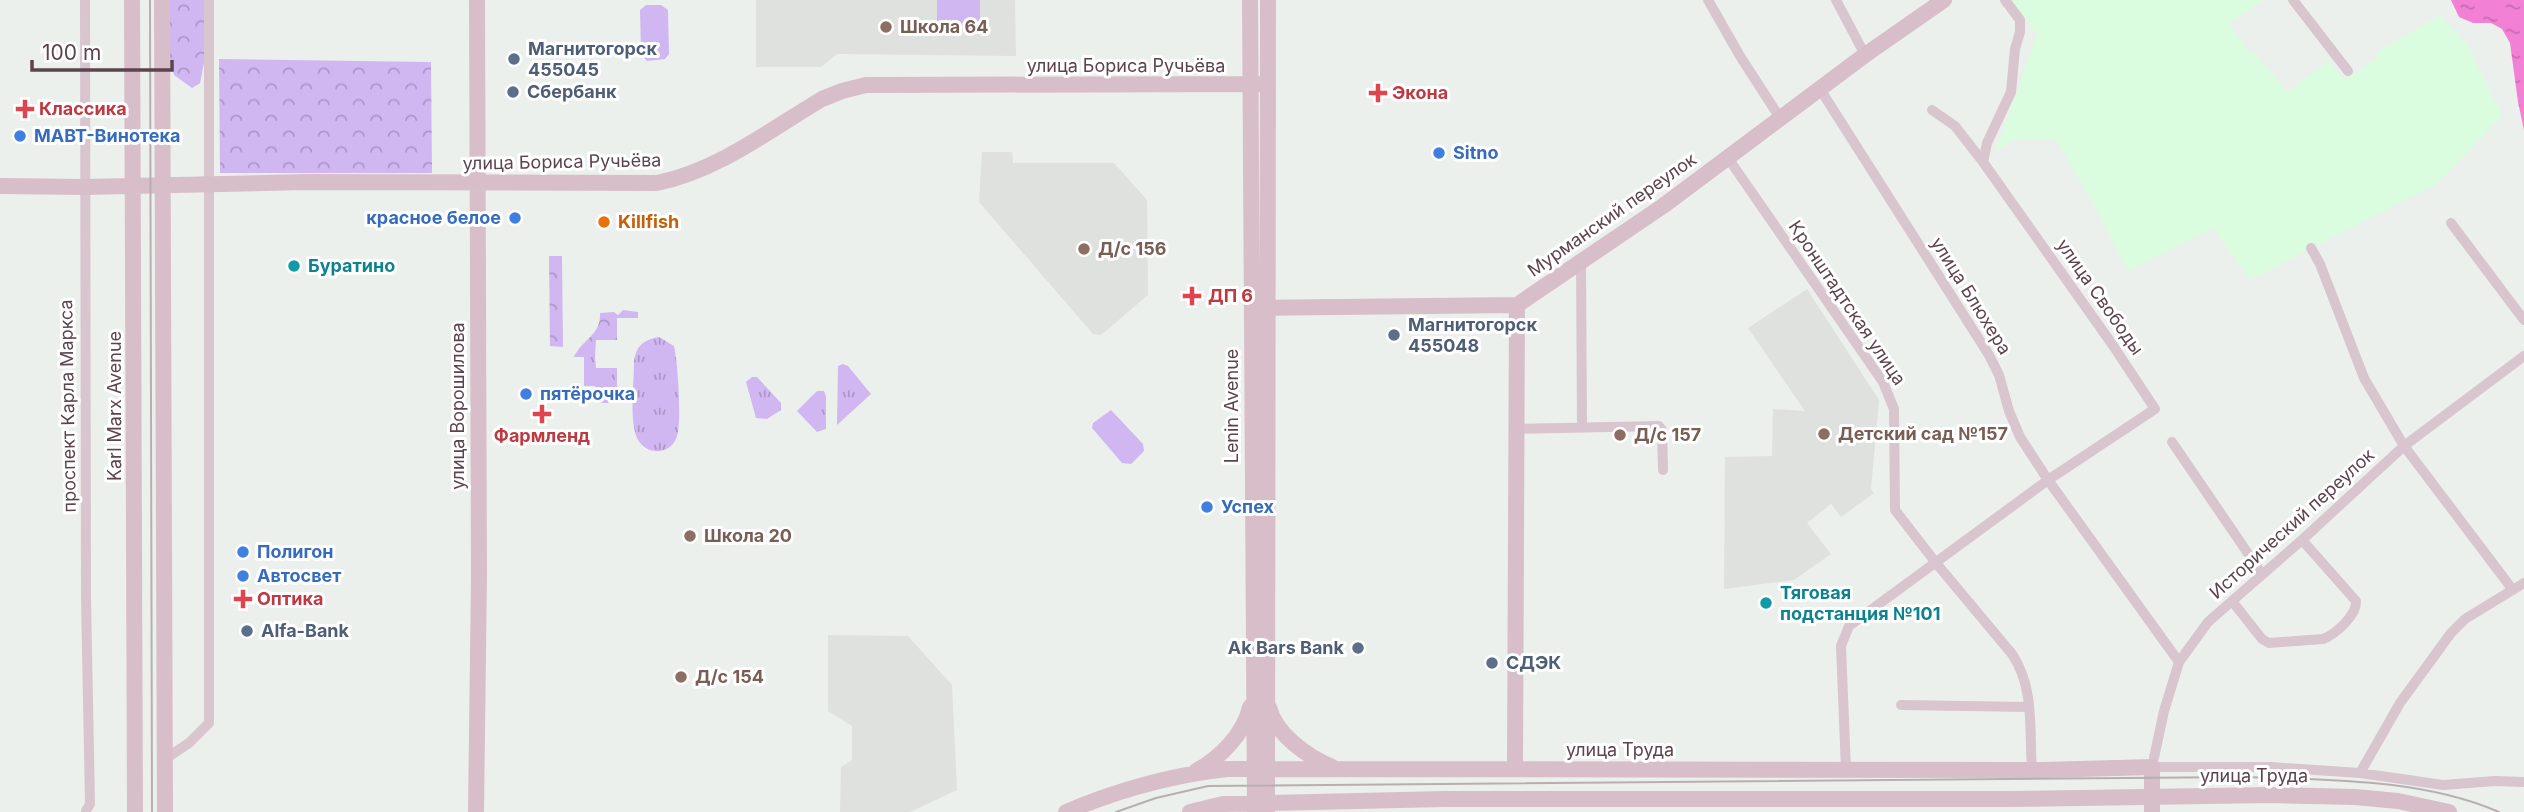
<svg xmlns="http://www.w3.org/2000/svg" width="2524" height="812" font-family="Inter,sans-serif">
  <defs>
    <pattern id="grass-tufts" width="24" height="20" patternUnits="userSpaceOnUse" patternTransform="scale(1.75)"><rect width="24" height="20" fill="#d0b7f2"/><path d="M3 7l-1-3M5 7V3M7 7l1-3M15 17l-1-3M17 17v-4M19 17l1-3" fill="none" stroke="#ac96c6"/></pattern>
    <pattern id="forest-crowns" width="20" height="18" patternUnits="userSpaceOnUse" patternTransform="scale(1.75)"><rect width="20" height="18" fill="#d0b7f2"/><path d="M2 6a3 3 0 1 1 6 0M12 15a3 3 0 1 1 6 0" fill="none" stroke="#ac96c6"/></pattern>
    <pattern id="water-ripples" width="26" height="14" patternUnits="userSpaceOnUse" patternTransform="scale(1.75)"><rect width="26" height="14" fill="#f280d5"/><path d="M2 4q2-2 4 0t4 0M15 11q2-2 4 0t4 0" fill="none" stroke="#c76aaf"/></pattern>
  </defs>
  <rect width="100%" height="100%" fill="#ecf0ed"/>
  <!-- education -->
  <path fill="#dee1de" d="M 756,0 L 1015,0 L 1016,56 L 837,54 L 821,67 L 756,67 Z
    M 982,152 L 1012,152 L 1013,163 L 1114,163 L 1147,200 L 1148,295 L 1101,335 L 1093,334 L 979,202 Z
    M 1807,289 L 1879,400 L 1871,489 L 1874,493 L 1841,517 L 1831,504 L 1807,523 L 1831,554 L 1794,580 L 1724,589 L 1725,457 L 1772,456 L 1773,409 L 1805,411 L 1748,328 Z
    M 828,635 L 908,636 L 952,685 L 957,790 L 910,812 L 840,812 L 841,767 L 852,760 L 852,726 L 828,711 Z"/>
  <!-- medical -->
  <path fill="#dafcdf" d="M 2012,0 L 2263,0 L 2229,23 L 2251,54 L 2255,53 L 2287,92 L 2328,61 L 2344,79 L 2349,77 L 2378,58 L 2376,53 L 2440,15 L 2467,44 L 2502,116 L 2436,184 L 2250,280 L 2213,228 L 2128,271 L 2094,205 L 2056,140 L 2014,140 L 1995,152 L 2037,35 Z"/>
  <!-- grass -->
  <path fill="url(#grass-tufts)" d="M 659,337 L 674,346 C 678,364 681,413 678,432 C 674,458 640,457 635,432 C 630,412 634,383 634,362 C 636,346 643,340 659,337 Z
    M 584,357 L 595,357 L 596,368 L 617,368 L 617,403 L 596,403 L 595,386 L 584,386 Z
    M 843,364 L 848,366 L 871,394 L 837,425 L 838,366 Z
    M 752,377 L 757,377 L 781,403 L 781,410 L 767,419 L 756,418 L 746,382 Z
    M 817,391 L 824,391 L 826,396 L 826,429 L 817,432 L 797,411 Z"/>
  <!-- forest -->
  <path fill="url(#forest-crowns)" d="M 169,0 L 205,0 L 205,58 L 200,83 L 192,88 L 174,75 L 170,59 Z
    M 219,59 L 431,62 L 432,173 L 220,173 Z
    M 549,256 L 562,256 L 563,347 L 550,346 Z
    M 623,310 L 638,312 L 638,318 L 617,318 L 617,340 L 596,340 L 595,357 L 574,357 C 583,338 601,336 600,313 L 614,312 L 618,315 Z"/>
  <!-- pitch -->
  <path fill="#d0b7f2" d="M 937,0 L 980,0 L 980,29 L 937,29 Z
    M 646,5 L 661,5 L 668,10 L 669,54 L 665,59 L 647,61 L 641,54 L 640,10 Z
    M 1111,410 L 1143,444 L 1144,451 L 1131,464 L 1122,463 L 1092,428 L 1093,423 Z"/>
  <!-- water -->
  <path fill="url(#water-ripples)" d="M 2451,0 L 2524,0 L 2524,130 L 2518,102 L 2510,43 L 2502,29 L 2491,23 L 2473,23 L 2459,17 Z"/>
  <g fill="none" stroke-linecap="round" stroke-linejoin="round">
    <!-- street -->
    <path stroke="#d8c5ce" stroke-width="10" d="M 85,0 L 86,598 L 90,804 L 86,811
      M 1708,0 L 1740,56 L 1780,118
      M 1836,0 L 1865,55
      M 2293,0 L 2348,71
      M 1820,89 L 1989,355 L 1999,375 L 2009,411 L 2020,437 L 2048,480 L 2179,662
      M 1728,158 L 1883,382 L 1894,409 L 1895,510 L 1936,563 L 2012,654 C 2035,688 2029,730 2032,770
      M 1983,162 L 1987,143 L 2011,92 L 2015,49 L 2020,32 L 2020,20 L 2005,0
      M 2451,223 L 2524,320
      M 2311,248 L 2320,264 L 2364,378 L 2404,446 L 2513,590
      M 1581,261 L 1582,428
      M 2524,356 L 2404,446 L 2302,540 L 2208,622 L 2179,662 L 2164,711 L 2152,767 L 2271,767 L 2360,773 L 2443,785 L 2495,781 L 2524,782
      M 1516,429 L 1659,426 L 1662,430 L 1663,470
      M 2172,442 L 2262,574
      M 2232,601 L 2262,639 L 2269,643 L 2323,639 C 2336,634 2357,615 2356,601 L 2302,540
      M 1901,705 L 2029,707
      M 165,759 L 189,743 L 209,723 L 209,0
      M 1846,770 L 1841,646 L 1849,626 L 2048,480 L 2155,409 L 2112,344 L 1983,162 L 1955,126 L 1932,110
      M 2360,773 L 2400,703 L 2451,633 L 2465,619 L 2524,583"/>
    <!-- secondary -->
    <path stroke="#d8bec9" stroke-width="16" d="M 132,0 L 135,812
      M 162,0 L 165,812
      M 1250,0 L 1255,812
      M 0,186 L 85,187 L 306,182 L 657,183 C 717,171 770,130 822,99 L 842,91 L 866,85 L 1268,84
      M 1257,308 L 1517,305 L 1663,206 L 1865,55 L 1944,0
      M 1269,707 C 1275,734 1308,757 1332,767
      M 1515,769 L 1517,305
      M 1196,771 C 1220,758 1244,734 1250,707
      M 476,812 L 479,575 L 477,0
      M 1066,812 C 1118,790 1171,775 1227,769 L 2043,770 L 2152,767 L 2152,812
      M 1190,812 L 1223,804 L 1444,799 L 2011,799 L 2270,795 L 2355,797 L 2398,801 L 2449,812
      M 1267,812 L 1268,0"/>
    <!-- tram -->
    <path stroke="#b8aeb1" stroke-width="2" d="M 150,0 L 152,812
      M 1116,812 L 1156,798 L 1208,786 L 2248,777 C 2330,780 2423,779 2499,812"/>
  </g>
  <!-- markers -->
  <g fill="#8d6e63" stroke="#fff" stroke-width="2.5">
    <circle cx="886" cy="27" r="7"/>
    <circle cx="1084" cy="249" r="7"/>
    <circle cx="1824" cy="434" r="7"/>
    <circle cx="1620" cy="435" r="7"/>
    <circle cx="690" cy="536" r="7"/>
    <circle cx="681" cy="677" r="7"/>
  </g>
  <g fill="#5c6f8a" stroke="#fff" stroke-width="2.5">
    <circle cx="514" cy="59" r="7"/>
    <circle cx="513" cy="92" r="7"/>
    <circle cx="1394" cy="335" r="7"/>
    <circle cx="247" cy="631" r="7"/>
    <circle cx="1358" cy="648" r="7"/>
    <circle cx="1492" cy="663" r="7"/>
  </g>
  <g fill="#e0444e" stroke="#fff" stroke-width="2.5">
    <path d="M1374.5 82.5h7v7h7v7h-7v7h-7v-7h-7v-7h7z"/>
    <path d="M21.5 98.5h7v7h7v7h-7v7h-7v-7h-7v-7h7z"/>
    <path d="M1188.5 285.5h7v7h7v7h-7v7h-7v-7h-7v-7h7z"/>
    <path d="M538.5 403.5h7v7h7v7h-7v7h-7v-7h-7v-7h7z"/>
    <path d="M239.5 588.5h7v7h7v7h-7v7h-7v-7h-7v-7h7z"/>
  </g>
  <g fill="#3f7fe0" stroke="#fff" stroke-width="2.5">
    <circle cx="20" cy="136" r="7"/>
    <circle cx="1439" cy="153" r="7"/>
    <circle cx="515" cy="218" r="7"/>
    <circle cx="526" cy="394" r="7"/>
    <circle cx="1207" cy="507" r="7"/>
    <circle cx="243" cy="552" r="7"/>
    <circle cx="243" cy="576" r="7"/>
  </g>
  <circle fill="#e8710a" stroke="#fff" stroke-width="2.5" cx="604" cy="222" r="7"/>
  <g fill="#0f9aa8" stroke="#fff" stroke-width="2.5">
    <circle cx="294" cy="266" r="7"/>
    <circle cx="1766" cy="603" r="7"/>
  </g>
  <g text-anchor="middle" stroke-width="6" stroke-linejoin="round" paint-order="stroke">
    <!-- education labels -->
    <g font-size="18" font-weight="bold" fill="#785e54" stroke="#fff" text-anchor="start">
      <text x="900" y="33">Школа 64</text>
      <text x="1098" y="255">Д/с 156</text>
      <text x="1838" y="440">Детский сад №157</text>
      <text x="1634" y="441">Д/с 157</text>
      <text x="704" y="542">Школа 20</text>
      <text x="695" y="683">Д/с 154</text>
    </g>
    <!-- service labels -->
    <g font-size="18" font-weight="bold" fill="#4e5e75" stroke="#fff" text-anchor="start">
      <text x="528" y="55">Магнитогорск<tspan x="528" dy="21">455045</tspan></text>
      <text x="527" y="98">Сбербанк</text>
      <text x="1408" y="331">Магнитогорск<tspan x="1408" dy="21">455048</tspan></text>
      <text x="261" y="637">Alfa-Bank</text>
      <text x="1344" y="654" text-anchor="end">Ak Bars Bank</text>
      <text x="1506" y="669">СДЭК</text>
    </g>
    <!-- street labels -->
    <g font-size="18" fill="#5c444f" stroke="#fff">
      <text x="1126" y="72">улица Бориса Ручьёва</text>
      <text transform="translate(562 162) rotate(-1)" y="6">улица Бориса Ручьёва</text>
      <text transform="translate(1612 215) rotate(-35)" y="6">Мурманский переулок</text>
      <text transform="translate(1971 296) rotate(58)" y="6">улица Блюхера</text>
      <text transform="translate(2100 297) rotate(55)" y="6">улица Свободы</text>
      <text transform="translate(1847 303) rotate(56)" y="6">Кронштадтская улица</text>
      <text transform="translate(68 406) rotate(-91)" y="6">проспект Карла Маркса</text>
      <text transform="translate(115 406) rotate(-90)" y="6">Karl Marx Avenue</text>
      <text transform="translate(458 406) rotate(-90)" y="6">улица Ворошилова</text>
      <text transform="translate(1232 406) rotate(-90)" y="6">Lenin Avenue</text>
      <text transform="translate(2292 524) rotate(-42)" y="6">Исторический переулок</text>
      <text x="1620" y="756">улица Труда</text>
      <text x="2254" y="782">улица Труда</text>
    </g>
    <!-- health labels -->
    <g font-size="18" font-weight="bold" fill="#be3a42" stroke="#fff" text-anchor="start">
      <text x="1392" y="99">Экона</text>
      <text x="39" y="115">Классика</text>
      <text x="1208" y="302">ДП 6</text>
      <text x="542" y="442" text-anchor="middle">Фармленд</text>
      <text x="257" y="605">Оптика</text>
    </g>
    <!-- shop labels -->
    <g font-size="18" font-weight="bold" fill="#366cbe" stroke="#fff" text-anchor="start">
      <text x="34" y="142">МАВТ-Винотека</text>
      <text x="1453" y="159">Sitno</text>
      <text x="501" y="224" text-anchor="end">красное белое</text>
      <text x="540" y="400">пятёрочка</text>
      <text x="1221" y="513">Успех</text>
      <text x="257" y="558">Полигон</text>
      <text x="257" y="582">Автосвет</text>
    </g>
    <!-- food labels -->
    <g font-size="18" font-weight="bold" fill="#c56008" stroke="#fff" text-anchor="start">
      <text x="618" y="228">Killfish</text>
    </g>
    <!-- culture labels -->
    <g font-size="18" font-weight="bold" fill="#0d838f" stroke="#fff" text-anchor="start">
      <text x="308" y="272">Буратино</text>
      <text x="1780" y="599">Тяговая<tspan x="1780" dy="21">подстанция №101</tspan></text>
    </g>
  </g>
  <!-- scale -->
  <path d="M32 60v10h140v-10" fill="none" stroke="#5c444f" stroke-width="3.5"/>
  <text x="42" y="60" font-size="21" fill="#5c444f" stroke="#ffffff" stroke-width="5" paint-order="stroke">100 m</text>
</svg>
